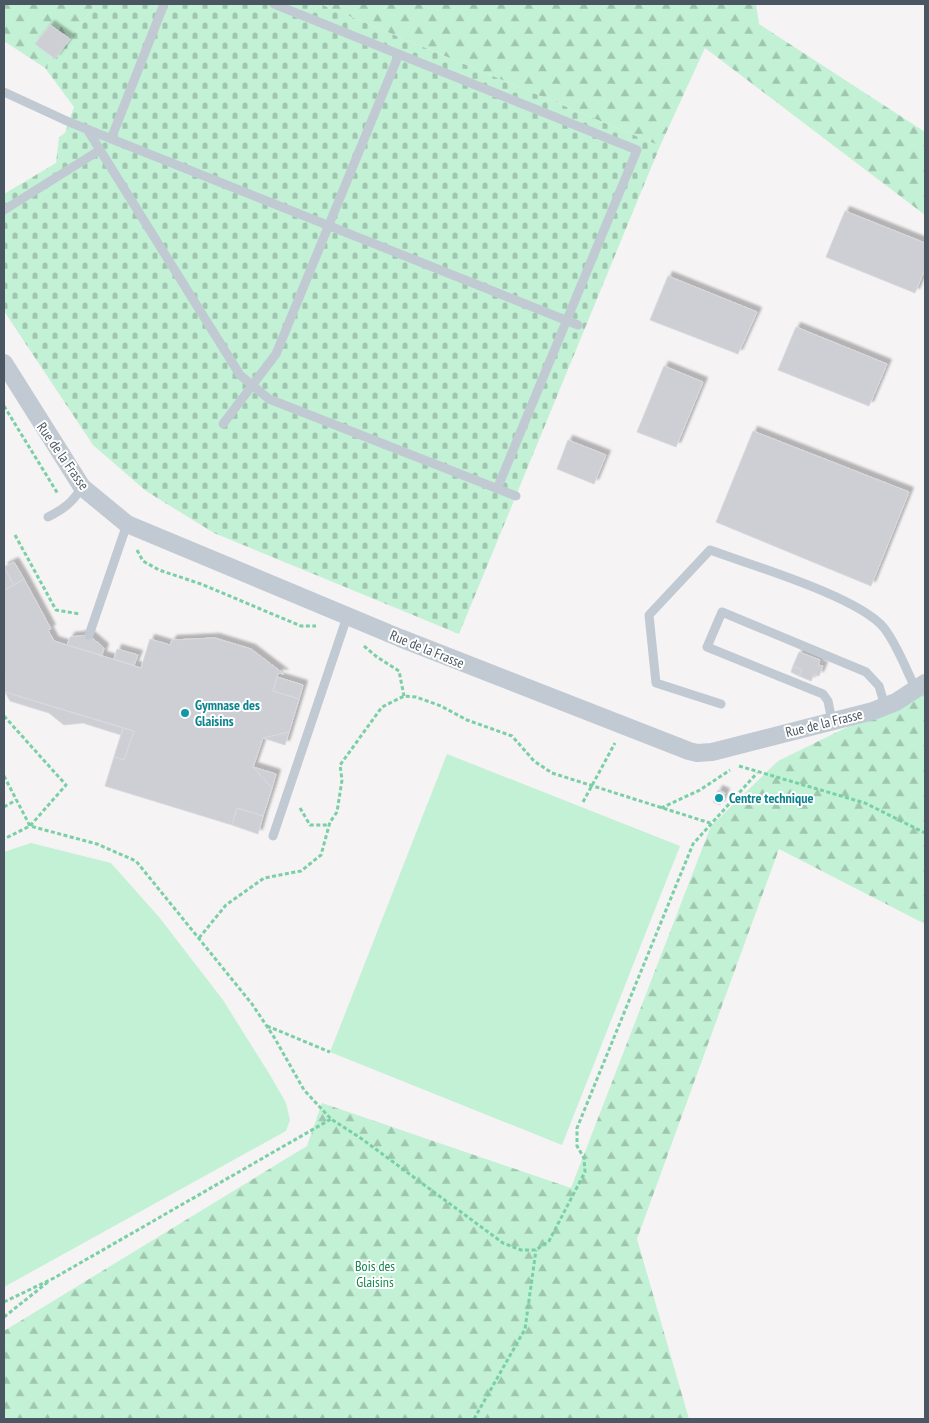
<svg xmlns="http://www.w3.org/2000/svg" width="929" height="1423" font-family="'PT Sans Narrow',sans-serif">
  <defs>
    <pattern id="forest-firs" width="22" height="20" patternUnits="userSpaceOnUse" patternTransform="scale(1.25)"><rect width="22" height="20" fill="#c3f1d5"/><path d="M5 1l3.5 6h-7zM16 11l3.5 6h-7z" fill="#a0c6b0"/></pattern>
    <pattern id="cemetery-stones" width="16" height="16" patternUnits="userSpaceOnUse" patternTransform="scale(1.25)"><rect width="16" height="16" fill="#c3f1d5"/><path d="M2 7V4a2 2 0 0 1 4 0v3zM10 15v-3a2 2 0 0 1 4 0v3z" fill="#a0c6b0"/></pattern>
    <filter id="shadow"><feDropShadow dx="4.5" dy="-4.5" stdDeviation="1" flood-color="#0004"/></filter>
  </defs>
  <rect width="100%" height="100%" fill="#f5f3f3"/>
  <!-- grass -->
  <path fill="#c3f1d5" d="M 447,754 L 680,846 L 562,1145 L 330,1052 Z
    M 31,843 L 111,863 L 159,917 L 223,1000 L 270,1075 L 286,1103 L 290,1120 L 286,1131 L 4,1287 L 4,852 Z"/>
  <!-- forest -->
  <path fill="url(#forest-firs)" d="M 4,4 L 95,4 L 83,22 L 45,68 L 4,41 Z
    M 320,4 L 756,4 L 759,24 L 925,132 L 925,215 L 705,48 L 660,146 Z
    M 925,689 L 925,924 L 779,849 L 637,1239 L 689,1419 L 4,1419 L 4,1331 L 307,1146 L 322,1103 L 571,1188 L 711,826 L 778,761 Z"/>
  <!-- cemetery -->
  <path fill="url(#cemetery-stones)" d="M 95,4 L 320,4 L 660,146 L 459,634 L 214,533 L 146,491 L 93,445 L 4,311 L 4,194 L 56,163 L 59,137 L 65,133 L 74,107 L 45,68 L 83,22 Z"/>
  <!-- building -->
  <path fill="#cdcfd5" stroke="#d7d9de" filter="url(#shadow)" d="M 50,25 L 70,39 L 55,59 L 35,44 Z
    M 845,211 L 925,243 L 925,269 L 915,293 L 826,257 Z
    M 668,276 L 757,312 L 738,354 L 650,320 Z
    M 796,327 L 887,364 L 869,406 L 778,370 Z
    M 664,366 L 703,382 L 676,447 L 637,432 Z
    M 753,431 L 909,492 L 871,586 L 716,522 Z
    M 568,440 L 606,455 L 594,484 L 557,469 Z
    M 14,562 L 24,579 L 14,585 L 4,567 Z
    M 4,567 L 14,585 L 4,590 Z
    M 24,579 L 51,629 L 48,630 L 54,641 L 141,668 L 150,639 L 170,645 L 172,640 L 215,638 L 251,649 L 284,674 L 278,673 L 273,691 L 299,699 L 289,732 L 263,738 L 253,767 L 272,788 L 263,816 L 237,808 L 232,825 L 105,786 L 114,757 L 124,760 L 134,731 L 5,692 L 4,590 Z
    M 89,635 L 104,648 L 102,655 L 67,645 L 70,637 Z
    M 117,649 L 138,655 L 134,665 L 114,659 Z
    M 799,652 L 820,660 L 818,665 L 823,666 L 819,676 L 814,674 L 811,681 L 799,676 L 802,670 L 793,666 Z
    M 793,666 L 802,670 L 799,676 L 791,672 Z
    M 277,677 L 303,685 L 299,699 L 273,691 Z
    M 5,692 L 123,728 L 121,735 L 83,723 L 64,725 L 49,713 L 10,701 Z
    M 123,728 L 134,731 L 124,760 L 114,757 Z
    M 289,732 L 285,745 L 263,738 Z
    M 253,767 L 276,774 L 272,788 Z
    M 718,790 L 725,793 L 720,805 L 713,802 Z
    M 237,808 L 263,816 L 258,834 L 232,825 Z"/>
  <g fill="none" stroke-linecap="round" stroke-linejoin="round">
    <!-- path -->
    <path stroke="#7ad0a6" stroke-width="3" stroke-dasharray="4 2.5" stroke-linecap="butt" d="M 4,406 L 58,494
      M 15,535 L 56,610 L 80,614
      M 137,550 L 143,561 L 159,570 L 201,584 L 301,626 L 316,626
      M 364,646 L 377,657 L 399,671 L 404,696
      M 4,716 L 66,785 L 30,826 L 97,844 L 136,861 L 252,1004 L 274,1037 L 304,1090 L 331,1119 L 362,1139 L 503,1243 L 521,1250 L 536,1250 L 549,1241 L 585,1172 L 584,1158 L 577,1146 L 577,1128 L 693,844 L 757,773
      M 739,766 L 865,803 L 925,833
      M 4,776 L 30,826 L 4,839
      M 583,802 L 615,743
      M 4,807 L 16,800
      M 300,808 L 310,825 L 330,825
      M 661,808 L 700,790 L 730,770
      M 199,938 L 226,905 L 264,878 L 301,871 L 321,855 L 330,822 L 337,812 L 342,780 L 340,765 L 382,707 L 404,696 L 416,697 L 441,706 L 467,720 L 512,736 L 534,761 L 552,773 L 710,823
      M 267,1026 L 330,1052
      M 4,1302 L 54,1278 L 331,1119
      M 4,1317 L 48,1282
      M 474,1419 L 525,1329 L 536,1250"/>
    <!-- lane -->
    <path stroke="#c1cad2" stroke-width="9" d="M 274,4 L 637,150 L 497,489
      M 4,92 L 69,122 L 578,325
      M 87,129 L 240,375 L 269,399 L 516,496
      M 111,139 L 164,4
      M 4,210 L 100,150
      M 223,424 L 276,354 L 399,54
      M 48,517 C 64,509 73,502 82,487
      M 89,635 L 127,524
      M 721,704 L 656,683 L 649,615 L 710,550 C 751,565 859,597 884,628 C 898,646 906,670 916,689
      M 832,721 L 828,701 L 823,694 L 707,647 L 722,612 L 866,672 L 879,686 L 885,706
      M 273,836 L 347,617"/>
    <!-- street -->
    <path stroke="#c1cad2" stroke-width="18" d="M 4,363 L 82,487 L 127,524 L 400,638 L 689,751 L 697,753 L 712,752 L 873,711 L 896,702 L 925,683"/>
  </g>
  <!-- markers -->
  <g fill="#0f9aa8" stroke="#fff" stroke-width="2">
    <circle cx="185" cy="713" r="5"/>
    <circle cx="719" cy="798" r="5"/>
  </g>
  <g text-anchor="middle" stroke-width="4" stroke-linejoin="round" paint-order="stroke">
    <!-- street labels -->
    <g font-size="14" fill="#4a5661" stroke="#fff">
      <text transform="translate(63 456) rotate(55)" y="5">Rue de la Frasse</text>
      <text transform="translate(427 649) rotate(22)" y="5">Rue de la Frasse</text>
      <text transform="translate(824 723) rotate(-14)" y="5">Rue de la Frasse</text>
    </g>
    <!-- culture labels -->
    <g font-size="14" font-weight="bold" fill="#0d838f" stroke="#fff" text-anchor="start">
      <text x="195" y="710">Gymnase des<tspan x="195" dy="16">Glaisins</tspan></text>
      <text x="729" y="803">Centre technique</text>
    </g>
    <!-- park labels -->
    <g font-size="14" fill="#17864f" stroke="#fff">
      <text x="375" y="1271">Bois des<tspan x="375" dy="16">Glaisins</tspan></text>
    </g>
  </g>
  <!-- border -->
  <rect width="929" height="1423" fill="none" stroke="#4a5661" stroke-width="10"/>
</svg>
